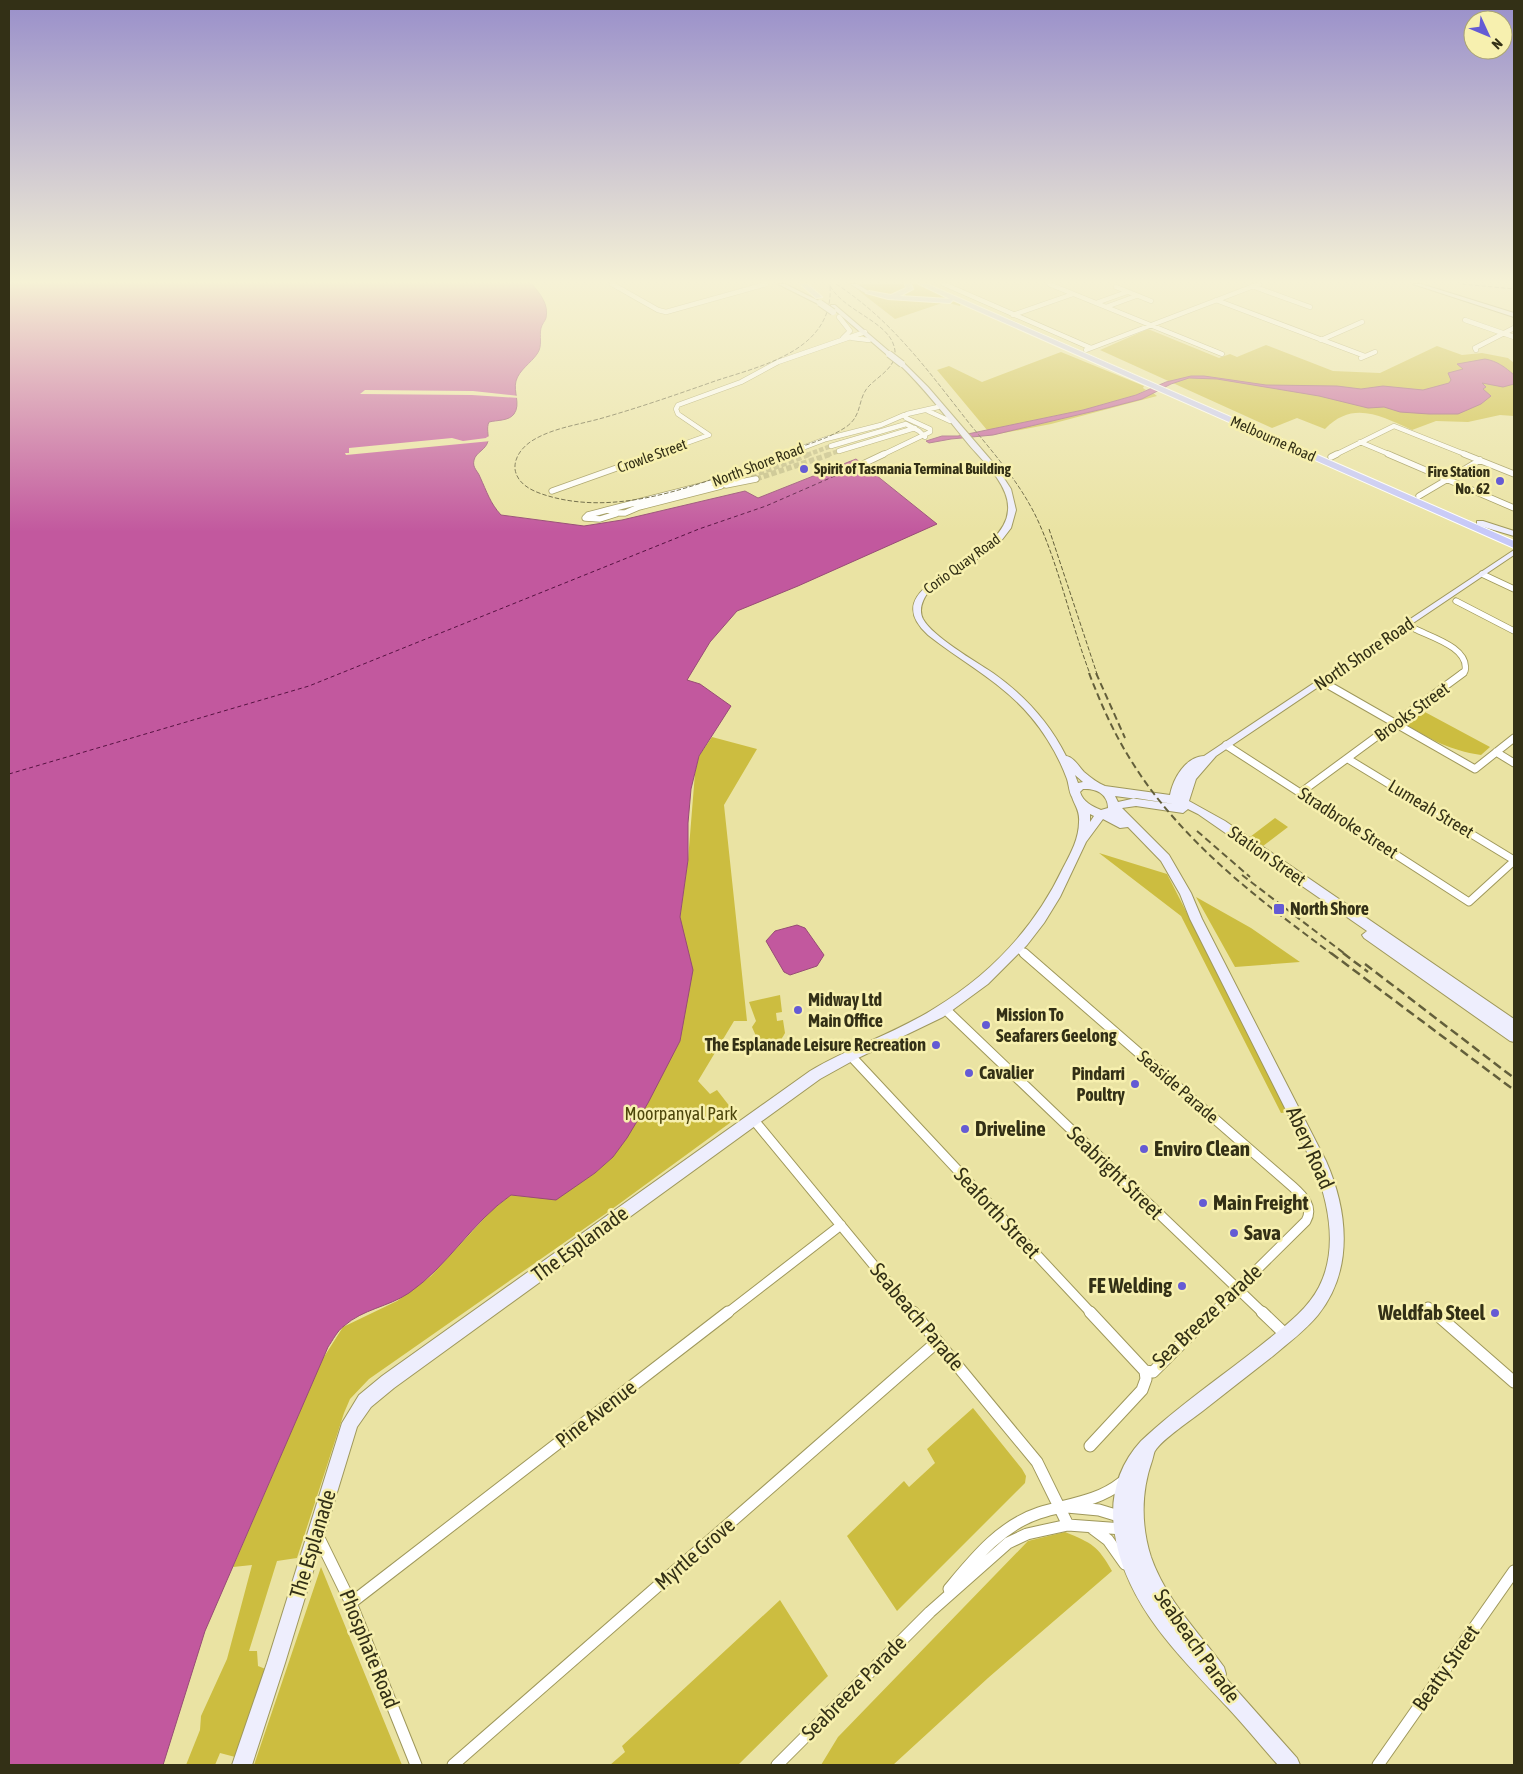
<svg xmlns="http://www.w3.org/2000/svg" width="1523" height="1774" font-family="'Asap Condensed',sans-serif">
  <rect width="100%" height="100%" fill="#eae3a3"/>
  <!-- green -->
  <path fill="#ccbd40" d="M 855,284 L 917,284 L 961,302 L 960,306 L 945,302 L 895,319 L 859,291 L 861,289 Z
    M 1010,319 L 1295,445 L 1033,331 Z
    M 1148,329 L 1219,358 L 1230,354 L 1237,357 L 1266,345 L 1333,371 L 1380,373 L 1437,346 L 1462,355 L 1482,353 L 1508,358 L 1514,363 L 1514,416 L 1500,415 L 1468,422 L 1436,421 L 1412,430 C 1381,416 1353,400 1325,429 L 1297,418 L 1272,428 L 1100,350 Z
    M 1061,352 L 1144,386 L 1143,388 L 1146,390 L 1136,395 L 1083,410 L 987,430 L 937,370 L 949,366 L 982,382 Z
    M 1152,392 L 1157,396 L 1051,424 L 993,435 L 1142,399 Z
    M 1423,711 L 1490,747 L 1481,755 C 1449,750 1432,740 1405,724 Z
    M 712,737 L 757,749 L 724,805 L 747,1021 L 734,1021 L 698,1081 L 710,1094 L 717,1090 L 738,1117 L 608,1212 L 369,1379 L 350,1399 L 344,1413 L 297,1558 L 277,1561 L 249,1651 L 257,1651 L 258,1666 L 268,1670 L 239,1758 L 220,1753 L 215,1765 L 186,1765 L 200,1730 L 201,1716 L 227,1659 L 252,1565 L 233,1567 L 322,1360 L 343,1327 L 397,1301 L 431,1276 L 491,1211 L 511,1195 L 556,1199 L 595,1173 L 613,1157 L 680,1041 L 691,975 L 680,917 L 688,860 L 695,773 L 699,756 Z
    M 1275,818 L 1288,827 L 1263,846 L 1250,837 Z
    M 1099,853 L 1167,874 L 1289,1112 L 1281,1113 L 1181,916 Z
    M 1196,897 L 1251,928 L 1300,962 L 1235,967 Z
    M 780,995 L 782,1012 L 776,1013 L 777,1021 L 783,1020 L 785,1033 C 780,1043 769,1054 757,1052 L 756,1048 L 759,1043 L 752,1027 L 756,1021 L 749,1002 Z
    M 973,1408 L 1022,1469 L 1026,1476 L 1025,1483 L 897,1611 L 847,1536 L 904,1481 L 909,1487 L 935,1463 L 927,1449 Z
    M 1065,1532 C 1092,1543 1098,1546 1112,1571 L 988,1678 L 893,1765 L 821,1765 L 838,1737 L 1028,1541 Z
    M 321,1567 L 402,1765 L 254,1765 Z
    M 780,1600 L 828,1676 L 738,1765 L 610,1765 L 625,1752 L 622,1746 Z"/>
  <!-- water -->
  <path fill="#c2589e" stroke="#974c75" d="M 9,284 L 532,284 C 540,294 549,304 546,318 C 545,321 542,324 541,328 C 539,336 543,346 537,354 C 531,363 519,370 516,381 C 513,392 521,404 514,414 C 509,421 497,420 489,422 C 486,428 489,435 488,441 C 486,450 476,452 474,460 C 472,468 478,471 480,477 C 487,492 490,503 501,515 L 584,526 L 622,520 L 745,491 L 758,498 L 856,459 L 937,524 L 798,586 L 737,611 L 710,642 L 687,680 L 700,684 L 731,706 L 699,756 L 691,789 L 688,823 L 688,860 L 680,917 L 693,970 L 680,1041 L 648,1103 L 627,1138 L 613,1157 L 595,1173 L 556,1200 L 511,1195 C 472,1222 448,1266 409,1293 C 388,1307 363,1309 344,1326 C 337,1331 333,1340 328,1347 L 205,1631 L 163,1765 L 9,1765 Z
    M 1485,359 C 1497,361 1505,367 1514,375 L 1514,384 L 1503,387 L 1482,383 L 1486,387 L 1483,389 L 1491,396 L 1481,404 L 1458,414 L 1429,414 L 1400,412 L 1384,407 L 1368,408 L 1319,396 L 1217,379 L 1189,378 L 1171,384 L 1142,399 L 1107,408 L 993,435 L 951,439 L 929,443 L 926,441 L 942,436 L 958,436 L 1083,410 L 1136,395 L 1166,382 L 1191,376 L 1204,376 L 1266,385 L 1337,386 L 1361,389 L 1383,386 L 1423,390 L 1449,383 L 1451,380 L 1448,373 L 1463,369 L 1457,364 Z
    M 797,925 L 805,928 L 824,955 L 817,966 L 790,975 L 784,972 L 766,941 L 775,931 Z"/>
  <!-- pier -->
  <path fill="#eae3a3" d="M 365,390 L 473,391 L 519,396 L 519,398 L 472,395 L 360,394 Z
    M 490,436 L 491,441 L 346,455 L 345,453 L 349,453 L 349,448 L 452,438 L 463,441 L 486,438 L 487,437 Z"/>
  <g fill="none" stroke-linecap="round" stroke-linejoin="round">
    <!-- ferry -->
    <path stroke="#561241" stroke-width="1" stroke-dasharray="4 3" stroke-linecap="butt" d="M 9,774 L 309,686 L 699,529 L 766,506 L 860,465"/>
    <!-- street-tunnel-far1 -->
    <path stroke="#c5bf87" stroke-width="4.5" stroke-dasharray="4.5 2" stroke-linecap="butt" d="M 807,455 L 831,446
      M 827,455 L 839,451"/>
    <!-- street-tunnel -->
    <path stroke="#c5bf87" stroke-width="5.5" stroke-dasharray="5.5 2.5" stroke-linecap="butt" d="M 751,476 L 810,454
      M 756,479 L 831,454"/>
    <!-- street-far4 casing -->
    <g stroke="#9f985b" stroke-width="5.5">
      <path id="street-far4" d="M 612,284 L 658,310 L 666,312 L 766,284
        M 944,284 L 1091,348
        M 1049,284 L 1222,354
        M 1252,286 L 1310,307
        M 1116,287 L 1151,301
        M 1216,300 L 1365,356
        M 1096,303 L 1127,292
        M 1106,307 L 1136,296
        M 1013,315 L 1073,294
        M 839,317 L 850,331 L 843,338
        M 1465,320 L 1514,337
        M 852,338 L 869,340
        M 1321,340 L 1362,322
        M 1086,350 L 1259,284
        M 1476,350 L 1475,348 L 1514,328
        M 1361,358 L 1375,352
        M 928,411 L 950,421
        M 907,414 L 938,407
        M 709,435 L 678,414 L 676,409 L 678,405 L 741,382 L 778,362 L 865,332
        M 1360,442 L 1391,455
        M 831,446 L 906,424 L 919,431 L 925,437
        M 839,451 L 915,428
        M 653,455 L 709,435
        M 784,455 L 826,439 L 881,425 L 904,415
        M 882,455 L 930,432 L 930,429 L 906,418
        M 1335,455 L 1394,426 L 1467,455"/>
    </g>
    <!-- street-far3 casing -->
    <g stroke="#9f985b" stroke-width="7">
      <path id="street-far3" d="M 1388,454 L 1514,508
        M 1464,454 L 1514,474
        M 1331,457 L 1337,454
        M 863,464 L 884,454
        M 726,485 L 756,479
        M 552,491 L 656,454
        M 1419,496 L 1480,460
        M 607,510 L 614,511 L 616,514 L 600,519 L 585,518 L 588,515 Z
        M 607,510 L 705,485 L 787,454
        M 616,513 L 625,513 L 639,507 L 721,486
        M 1482,574 L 1514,589
        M 1456,601 L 1514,631
        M 1415,629 C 1431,637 1470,648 1465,671 L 1461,674"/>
    </g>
    <!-- street-far2 casing -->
    <g stroke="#9f985b" stroke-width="9">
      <path id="street-far2" d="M 1330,686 L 1475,769 L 1514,738
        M 1226,745 L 1469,902 L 1514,861
        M 1496,752 L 1514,763
        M 1348,759 L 1514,860
        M 1300,793 L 1463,673
        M 1018,948 L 1025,954"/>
    </g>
    <!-- street-far1 casing -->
    <g stroke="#9f985b" stroke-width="11">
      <path id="street-far1" d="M 1024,953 L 1293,1187 C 1303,1196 1314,1207 1306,1221 L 1212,1314
        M 945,1009 L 1264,1314
        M 850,1055 L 1092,1314
        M 753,1119 L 914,1314
        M 1428,1307 L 1436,1314
        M 726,1314 L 841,1225"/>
    </g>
    <!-- street casing -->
    <g stroke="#9f985b" stroke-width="13">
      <path id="street" d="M 913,1312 L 1037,1462 L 1068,1525
        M 1090,1312 L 1145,1371
        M 1262,1312 L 1286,1335
        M 1434,1312 L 1514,1382
        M 1090,1446 L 1142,1390 L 1146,1379 L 1145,1371 L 1153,1372 L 1213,1312
        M 1067,1507 L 1099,1510 L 1122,1517
        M 1092,1528 L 1108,1540 L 1125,1564
        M 315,1539 L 320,1540 L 351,1603 L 416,1765
        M 949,1589 C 974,1559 1000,1526 1039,1513 C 1067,1504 1097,1502 1121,1483
        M 351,1603 L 728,1312
        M 453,1765 L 937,1342
        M 777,1765 L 930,1612 L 1008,1543 L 1027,1534 L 1068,1525 L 1123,1529
        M 1378,1765 L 1514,1571"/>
    </g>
    <!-- secondary casing -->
    <g stroke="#9f985b" stroke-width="2">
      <path id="secondary" d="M 778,284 L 785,284 L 823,303 L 818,304 Z
        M 850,284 L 857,284 L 872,293 L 867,294 Z
        M 1413,284 L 1421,284 L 1514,313 L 1514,317 Z
        M 831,305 L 835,305 L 891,353 L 891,355 L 887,355 L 831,307 Z
        M 900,363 L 904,363 L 928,387 L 996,466 L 1011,489 L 1016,510 L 1011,528 L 998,545 L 929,591 C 923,599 918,609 923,619 C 933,637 975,661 993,673 C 1024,695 1049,722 1066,756 C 1074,757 1079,767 1084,772 C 1091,778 1098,783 1105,786 L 1170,795 C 1173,779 1185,757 1204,756 L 1514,550 L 1514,555 L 1216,756 L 1196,779 L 1189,801 L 1225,821 L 1514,1019 L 1514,1042 L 1510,1041 L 1364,938 L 1362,935 L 1367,931 L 1198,814 L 1188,809 L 1183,813 L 1136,806 L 1122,808 L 1169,855 L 1191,893 L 1202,919 L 1326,1161 C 1348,1211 1354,1270 1318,1315 C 1305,1331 1288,1343 1273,1356 C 1250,1374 1227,1392 1204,1410 C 1193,1419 1162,1439 1155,1451 C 1154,1452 1153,1458 1152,1461 C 1141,1492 1141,1526 1151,1557 C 1166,1600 1198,1631 1224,1667 L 1226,1674 L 1225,1677 L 1297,1758 L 1300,1765 L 1278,1765 C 1261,1746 1245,1726 1228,1708 C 1179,1655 1123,1603 1114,1528 C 1110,1495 1119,1465 1141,1441 C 1178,1406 1221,1377 1260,1346 C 1282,1328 1306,1312 1319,1287 C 1338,1250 1329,1205 1315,1168 L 1190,919 L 1180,894 L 1161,861 L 1128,827 L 1120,828 L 1103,819 L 1086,842 L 1060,897 L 1044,923 L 1027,945 L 988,984 L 943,1017 L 856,1059 L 820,1079 L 394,1388 L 371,1407 L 357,1427 L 285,1663 L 252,1765 L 232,1765 L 267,1663 L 342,1423 L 359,1395 L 382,1376 L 810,1071 C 850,1047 896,1033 935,1008 C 991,974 1035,927 1063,868 C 1071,853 1079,838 1079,822 C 1080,811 1075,806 1072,797 C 1069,792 1069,785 1067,779 C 1059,757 1046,735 1031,717 C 1003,683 962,662 928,635 C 869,581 1005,565 1008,510 C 1009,498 1003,487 997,478 C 988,464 975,453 965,440 C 944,414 924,388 900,365 ZM 1075,775 L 1083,782 L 1078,783 ZM 1083,789 C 1096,788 1108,794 1108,808 L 1101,810 C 1092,806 1083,802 1080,792 ZM 1115,796 L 1174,804 L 1136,798 L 1118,802 ZM 1090,814 L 1094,816 L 1090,822 Z
        M 1477,521 L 1483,521 L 1514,531 L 1514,536 L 1477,525 Z"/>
    </g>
    <!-- highway casing -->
    <g stroke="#fff" stroke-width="2">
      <path id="highway" d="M 800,284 L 807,284 L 822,297 L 816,298 Z
        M 905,284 L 911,284 L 913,289 L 900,296 L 950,299 L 919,284 L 927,284 L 1514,541 L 1514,548 L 953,300 L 950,303 L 888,299 L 866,293 L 869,291 L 891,295 L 906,288 Z"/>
    </g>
    <!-- street-far4 -->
    <use href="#street-far4" stroke="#fff" stroke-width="4.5"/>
    <!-- street-far3 -->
    <use href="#street-far3" stroke="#fff" stroke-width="5.5"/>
    <!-- street-far2 -->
    <use href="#street-far2" stroke="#fff" stroke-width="7"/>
    <!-- street-far1 -->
    <use href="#street-far1" stroke="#fff" stroke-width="9"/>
    <!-- street -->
    <use href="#street" stroke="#fff" stroke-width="11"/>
    <!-- secondary -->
    <use href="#secondary" fill="#eeeefd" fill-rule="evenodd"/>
    <!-- highway -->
    <use href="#highway" fill="#c6c8f9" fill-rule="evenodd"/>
    <!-- rail-far2 -->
    <path stroke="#635f3b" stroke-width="1" stroke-dasharray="4.5 2" stroke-linecap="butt" d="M 830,284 L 830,286
      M 836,284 C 892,320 929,372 969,423 C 995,455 1022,485 1039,523 C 1060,570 1071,624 1090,674
      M 1462,284 L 1514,289
      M 830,286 C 844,311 887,321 894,346 C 900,366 879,375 868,387 C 857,400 863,415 846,427 C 825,441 800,446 777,455 C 706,482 621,519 545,495 C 532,491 517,484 515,469 C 514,456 524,445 535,439 C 556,427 583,424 606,417 C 644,406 681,393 718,380 C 765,365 834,349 830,286 Z
      M 1049,529 L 1097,674"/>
    <!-- rail-far1 -->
    <path stroke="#635f3b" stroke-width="2" stroke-dasharray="7 4" stroke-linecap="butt" d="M 1089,673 C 1101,704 1114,734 1132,762 C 1181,841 1259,900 1332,954
      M 1096,673 L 1125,738
      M 1197,831 L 1250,877
      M 1242,875 L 1345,954"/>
    <!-- rail -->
    <path stroke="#635f3b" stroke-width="2.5" stroke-dasharray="9 4.5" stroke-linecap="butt" d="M 1331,953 L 1514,1090
      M 1343,953 L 1368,972
      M 1365,964 L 1514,1078"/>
    <!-- secondary-bridge casing -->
    <g stroke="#9f985b" stroke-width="8" stroke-linecap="butt">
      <path id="secondary-bridge" d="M 820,303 L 833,312
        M 889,354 L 902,364"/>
    </g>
    <!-- secondary-bridge -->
    <use href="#secondary-bridge" stroke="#eeeefd" stroke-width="6"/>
  </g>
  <!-- sky -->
  <linearGradient id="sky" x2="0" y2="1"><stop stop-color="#998fca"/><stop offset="0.53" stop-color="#f6f2d6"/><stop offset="1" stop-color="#f6f2d6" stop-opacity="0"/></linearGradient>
  <rect width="1523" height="532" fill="url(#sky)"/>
  <!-- markers -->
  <g fill="#655bd4" stroke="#f7f0af" stroke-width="2">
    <circle cx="804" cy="469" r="5"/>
    <circle cx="1500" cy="481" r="5"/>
    <rect x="1273" y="903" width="12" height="12" rx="2.5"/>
    <circle cx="798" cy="1010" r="5"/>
    <circle cx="986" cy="1025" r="5"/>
    <circle cx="936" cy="1045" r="5"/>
    <circle cx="969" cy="1073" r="5"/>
    <circle cx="1135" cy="1084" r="5"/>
    <circle cx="965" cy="1129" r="5"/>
    <circle cx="1144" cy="1149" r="5"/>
    <circle cx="1203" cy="1203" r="5"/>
    <circle cx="1234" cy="1233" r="5"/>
    <circle cx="1182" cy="1286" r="5"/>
    <circle cx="1495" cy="1313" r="5"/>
  </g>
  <g text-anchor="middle" stroke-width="5" stroke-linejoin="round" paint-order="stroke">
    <!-- far-street labels -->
    <g font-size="15" fill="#333016" stroke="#f7f0af">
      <text transform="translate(1273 439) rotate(24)" y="5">Melbourne Road</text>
      <text transform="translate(652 456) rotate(-20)" y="5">Crowle Street</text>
      <text transform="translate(758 465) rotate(-21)" y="5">North Shore Road</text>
      <text transform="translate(962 564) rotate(-36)" y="5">Corio Quay Road</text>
    </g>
    <!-- far-poi labels -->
    <g font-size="15" font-weight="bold" fill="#333016" stroke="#f7f0af" text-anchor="start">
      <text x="814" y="474">Spirit of Tasmania Terminal Building</text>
      <text x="1490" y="477" text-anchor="end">Fire Station<tspan x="1490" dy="17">No. 62</tspan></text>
    </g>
    <!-- street labels -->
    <g font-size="18" fill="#333016" stroke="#f7f0af">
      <text transform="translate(1364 654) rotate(-34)" y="6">North Shore Road</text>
      <text transform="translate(1412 712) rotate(-36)" y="6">Brooks Street</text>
      <text transform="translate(1431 809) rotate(31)" y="6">Lumeah Street</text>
      <text transform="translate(1348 823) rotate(33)" y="6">Stradbroke Street</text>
      <text transform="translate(1267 856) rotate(35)" y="6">Station Street</text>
      <text transform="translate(1178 1087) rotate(41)" y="6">Seaside Parade</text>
    </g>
    <!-- poi labels -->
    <g font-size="18" font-weight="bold" fill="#333016" stroke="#f7f0af" text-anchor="start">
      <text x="1290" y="915">North Shore</text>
      <text x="808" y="1006">Midway Ltd<tspan x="808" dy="21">Main Office</tspan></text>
      <text x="996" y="1021">Mission To<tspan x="996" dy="21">Seafarers Geelong</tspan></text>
      <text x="926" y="1051" text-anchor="end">The Esplanade Leisure Recreation</text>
      <text x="979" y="1079">Cavalier</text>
      <text x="1125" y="1080" text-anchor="end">Pindarri<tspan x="1125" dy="21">Poultry</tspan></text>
    </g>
    <!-- park labels -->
    <g font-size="18" fill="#4d460b" stroke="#f7f0af">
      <text x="681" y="1120">Moorpanyal Park</text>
    </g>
    <!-- near-poi labels -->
    <g font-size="21" font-weight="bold" fill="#333016" stroke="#f7f0af" text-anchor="start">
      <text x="975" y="1136">Driveline</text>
      <text x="1154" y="1156">Enviro Clean</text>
      <text x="1213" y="1210">Main Freight</text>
      <text x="1244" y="1240">Sava</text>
      <text x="1172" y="1293" text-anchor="end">FE Welding</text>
      <text x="1485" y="1320" text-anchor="end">Weldfab Steel</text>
    </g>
    <!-- near-street labels -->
    <g font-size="21" fill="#333016" stroke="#f7f0af">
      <text transform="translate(1310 1148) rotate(66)" y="7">Abery Road</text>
      <text transform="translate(1115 1173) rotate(44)" y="7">Seabright Street</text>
      <text transform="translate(997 1213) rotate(47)" y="7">Seaforth Street</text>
      <text transform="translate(580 1244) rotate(-36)" y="7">The Esplanade</text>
      <text transform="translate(1207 1316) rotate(-43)" y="7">Sea Breeze Parade</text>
      <text transform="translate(917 1317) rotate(50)" y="7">Seabeach Parade</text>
      <text transform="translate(596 1414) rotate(-38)" y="7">Pine Avenue</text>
      <text transform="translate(313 1544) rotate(-73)" y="7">The Esplanade</text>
      <text transform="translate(695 1554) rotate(-41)" y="7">Myrtle Grove</text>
      <text transform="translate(1197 1646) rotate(55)" y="7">Seabeach Parade</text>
      <text transform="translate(369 1649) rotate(68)" y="7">Phosphate Road</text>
      <text transform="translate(1446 1668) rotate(-55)" y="7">Beatty Street</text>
      <text transform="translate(854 1688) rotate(-45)" y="7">Seabreeze Parade</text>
    </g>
  </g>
  <!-- border -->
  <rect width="1523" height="1774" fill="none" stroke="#333016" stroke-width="20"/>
  <!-- north arrow -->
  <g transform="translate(1488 35) rotate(134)"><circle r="24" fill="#f7f0af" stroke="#a9a372"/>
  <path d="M0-4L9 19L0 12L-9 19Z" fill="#655bd4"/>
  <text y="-8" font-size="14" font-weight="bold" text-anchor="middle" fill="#333016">N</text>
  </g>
</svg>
